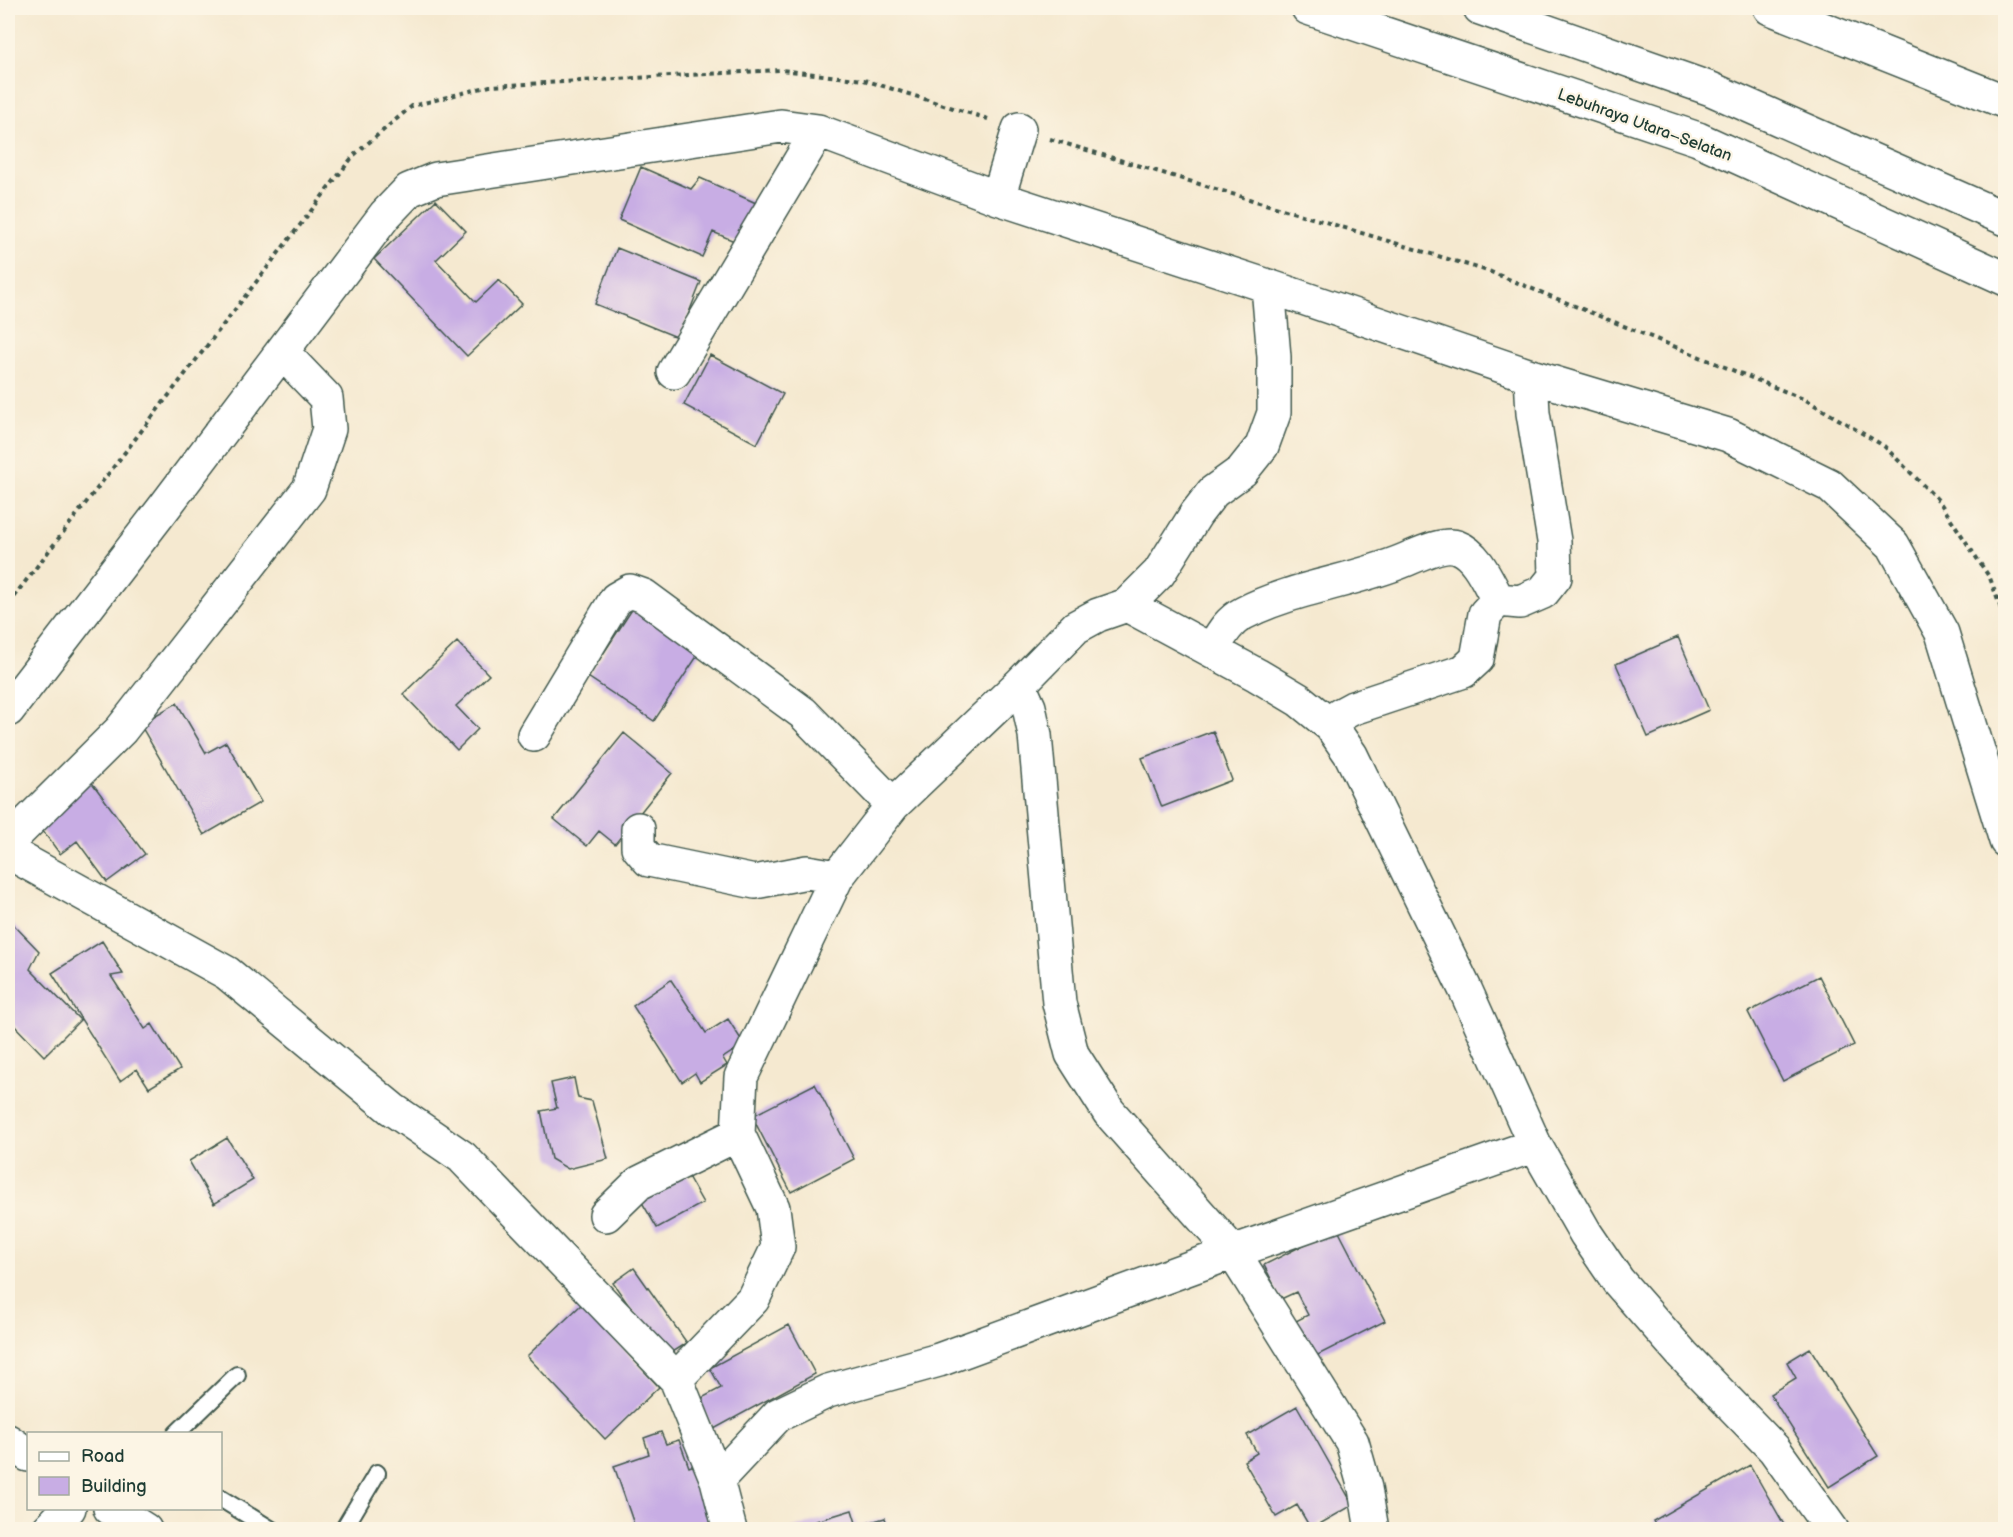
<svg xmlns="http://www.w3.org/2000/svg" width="2013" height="1537" font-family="'Balsamiq Sans',sans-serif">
  <rect width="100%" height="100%" fill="#fcf5e5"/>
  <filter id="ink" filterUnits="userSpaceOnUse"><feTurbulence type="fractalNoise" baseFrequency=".0167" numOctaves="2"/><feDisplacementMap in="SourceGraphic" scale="12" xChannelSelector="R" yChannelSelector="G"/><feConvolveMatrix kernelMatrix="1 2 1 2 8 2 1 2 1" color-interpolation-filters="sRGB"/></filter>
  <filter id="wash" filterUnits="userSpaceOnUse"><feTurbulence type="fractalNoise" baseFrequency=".008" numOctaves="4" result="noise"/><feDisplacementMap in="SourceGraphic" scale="24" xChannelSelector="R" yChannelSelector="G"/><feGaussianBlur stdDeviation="1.35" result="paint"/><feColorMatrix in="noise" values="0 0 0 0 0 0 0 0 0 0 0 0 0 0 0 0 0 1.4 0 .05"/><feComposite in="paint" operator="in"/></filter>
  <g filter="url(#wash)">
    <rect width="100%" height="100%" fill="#f5e9d0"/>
    <g id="blocks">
      <!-- building -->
      <path fill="#c8ade4" d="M 641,167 L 691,189 L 700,178 L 756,203 L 739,243 L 713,232 L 702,257 L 619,220 Z
        M 436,200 L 466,231 L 436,260 L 476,302 L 499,280 L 522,304 L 467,356 L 374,259 Z
        M 617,248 L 701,282 L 679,338 L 595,304 Z
        M 710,355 L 783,394 L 757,444 L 684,405 Z
        M 635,605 L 702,649 L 654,721 L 588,677 Z
        M 1678,637 L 1709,710 L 1648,737 L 1616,664 Z
        M 457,642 L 489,675 L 456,706 L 478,729 L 457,750 L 403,694 Z
        M 177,703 L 206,753 L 226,742 L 261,802 L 204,835 L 140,724 Z
        M 1213,731 L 1232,780 L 1162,807 L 1142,758 Z
        M 624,733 L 672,773 L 615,844 L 599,831 L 587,846 L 554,819 Z
        M 90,780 L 145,854 L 107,882 L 77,841 L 60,854 L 36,822 Z
        M 12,923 L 39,951 L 30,969 L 80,1020 L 44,1056 L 8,1019 L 8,928 Z
        M 102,941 L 123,974 L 111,976 L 145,1029 L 152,1024 L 180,1069 L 149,1088 L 137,1069 L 120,1081 L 52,973 Z
        M 1819,976 L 1854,1045 L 1783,1081 L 1748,1012 Z
        M 671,980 L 706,1033 L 728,1019 L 744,1044 L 723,1058 L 727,1065 L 700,1082 L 695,1073 L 682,1082 L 633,1006 Z
        M 574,1078 L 578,1098 L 592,1101 L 608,1159 L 568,1169 L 551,1159 L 541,1111 L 557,1108 L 551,1083 Z
        M 815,1084 L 854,1159 L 791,1192 L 752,1116 Z
        M 227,1138 L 253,1180 L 214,1204 L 189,1161 Z
        M 686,1173 L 703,1203 L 657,1228 L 640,1199 Z
        M 1337,1228 L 1385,1321 L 1310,1359 L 1292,1323 L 1308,1315 L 1296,1292 L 1281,1299 L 1264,1265 Z
        M 634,1268 L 687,1343 L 665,1357 L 613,1283 Z
        M 582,1304 L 659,1387 L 605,1439 L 527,1356 Z
        M 789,1325 L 815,1374 L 714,1429 L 698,1400 L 721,1388 L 710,1368 Z
        M 1810,1348 L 1878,1456 L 1829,1487 L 1770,1394 L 1796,1378 L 1787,1362 Z
        M 1297,1406 L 1353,1505 L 1311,1529 L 1297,1505 L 1276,1517 L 1244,1461 L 1257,1453 L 1247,1435 Z
        M 661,1432 L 666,1444 L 679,1440 L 689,1467 L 697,1464 L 719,1524 L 704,1530 L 636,1530 L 614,1466 L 649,1454 L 644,1438 Z
        M 1750,1465 L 1787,1530 L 1658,1530 L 1653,1521 Z
        M 852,1510 L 857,1526 L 885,1518 L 889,1530 L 787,1530 Z"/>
    </g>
  </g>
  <g filter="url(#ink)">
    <use href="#blocks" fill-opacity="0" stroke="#3f574b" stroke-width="1.5"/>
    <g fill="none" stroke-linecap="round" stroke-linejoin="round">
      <!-- lane casing -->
      <g stroke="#3f574b" stroke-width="20">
        <path id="lane" d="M 176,1434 L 237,1375
          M 220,1498 L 272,1530
          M 343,1530 L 377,1473"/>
      </g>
      <!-- street casing -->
      <g stroke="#3f574b" stroke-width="36">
        <path id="street" d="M 1770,8 L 2006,102
          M 998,198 L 1019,129
          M 674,372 L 818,131
          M 1498,600 L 1520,602 L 1543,592 L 1555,577 L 1554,541 L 1533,413 L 1531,376
          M 1127,605 L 1257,675 L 1299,700 L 1331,726 L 1351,755 L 1466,991 L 1535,1145 L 1586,1234 L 1618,1281 L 1683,1355 L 1774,1449 L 1832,1530
          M 1212,650 C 1221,635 1228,621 1244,613 C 1294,587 1353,582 1405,560 C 1417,555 1444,542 1457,547 C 1477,554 1488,582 1498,600 L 1485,614 L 1477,659 L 1464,671 L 1353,708 L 1340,715 L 1331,726
          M 1019,685 L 1029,707 L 1035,735 L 1059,1003 L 1072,1054 L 1109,1112 L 1233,1252 L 1352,1442 L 1365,1488 L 1372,1530
          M 8,710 L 163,509 L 385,215 L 409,190 L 436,179 L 781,126 L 818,131 L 998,198 L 1268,286 L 1531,376 L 1728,435 L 1829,485 L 1893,545 L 1942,633 L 2006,841
          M 534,735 L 616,599 L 630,591 L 644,596 L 803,713 L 893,805
          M 638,829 L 638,847 L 649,860 L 755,882 L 807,872 L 837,877
          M 8,842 L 121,730 L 309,489 L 329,429 L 326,398 L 282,352
          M 8,852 L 227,973 L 392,1109 L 462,1157 L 676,1379 L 717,1480 L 730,1530
          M 606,1215 L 639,1183 L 738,1134
          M 676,1379 L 753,1299 L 778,1247 L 773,1208 L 738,1134 L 741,1077 L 837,877 L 893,805 L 1019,685 L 1076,627 L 1098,615 L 1127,605 L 1159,573 L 1196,514 L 1213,492 L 1242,471 L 1262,446 L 1274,413 L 1274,357 L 1268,286
          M 717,1480 L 778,1415 L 828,1391 L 939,1360 L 1233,1252 L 1535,1145
          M 48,1530 L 69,1508"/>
      </g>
      <!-- secondary casing -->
      <g stroke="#3f574b" stroke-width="36">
        <path id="secondary" d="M 8,1441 L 28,1455
          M 110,1508 L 145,1530"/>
      </g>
      <!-- highway casing -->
      <g stroke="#3f574b" stroke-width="36">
        <path id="highway" d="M 1308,8 L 1698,139 L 2006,279
          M 1480,8 L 1711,89 L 2006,219"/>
      </g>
      <!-- path -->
      <path stroke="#3f574b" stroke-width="4" stroke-dasharray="4.5 4.5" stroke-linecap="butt" d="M 1050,139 L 1491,272 L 1806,400 L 1884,446 L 1939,501 L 1990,578 L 2006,623
        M 8,604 L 354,155 L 412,106 L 490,86 L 781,70 L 864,80 L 988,119"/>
      <!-- lane -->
      <use href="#lane" stroke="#fff" stroke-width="16"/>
      <!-- street -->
      <use href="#street" stroke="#fff" stroke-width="33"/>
      <!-- secondary -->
      <use href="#secondary" stroke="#fff" stroke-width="33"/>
      <!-- highway -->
      <use href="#highway" stroke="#fff" stroke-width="33"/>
    </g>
  </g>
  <g text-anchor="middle" stroke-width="4.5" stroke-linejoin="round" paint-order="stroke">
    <!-- street labels -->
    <g font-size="16" fill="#1f3d34" stroke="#fcf5e5">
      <text transform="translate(1645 124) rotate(20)" y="6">Lebuhraya Utara–Selatan</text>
    </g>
  </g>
  <!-- margin -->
  <rect width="2013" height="1537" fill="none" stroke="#fcf5e5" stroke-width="30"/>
  <!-- legend -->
  <rect x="27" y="1432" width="195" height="78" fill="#fcf5e5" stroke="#a4ab9e" stroke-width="1.5"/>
  <rect x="39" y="1452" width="30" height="9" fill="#ffffff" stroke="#a4ab9e" stroke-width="1.5"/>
  <text x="81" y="1462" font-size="18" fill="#1f3d34">Road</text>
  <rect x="39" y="1477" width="30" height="18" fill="#c8ade4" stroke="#a4ab9e" stroke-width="1.5"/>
  <text x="81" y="1492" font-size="18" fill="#1f3d34">Building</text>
</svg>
